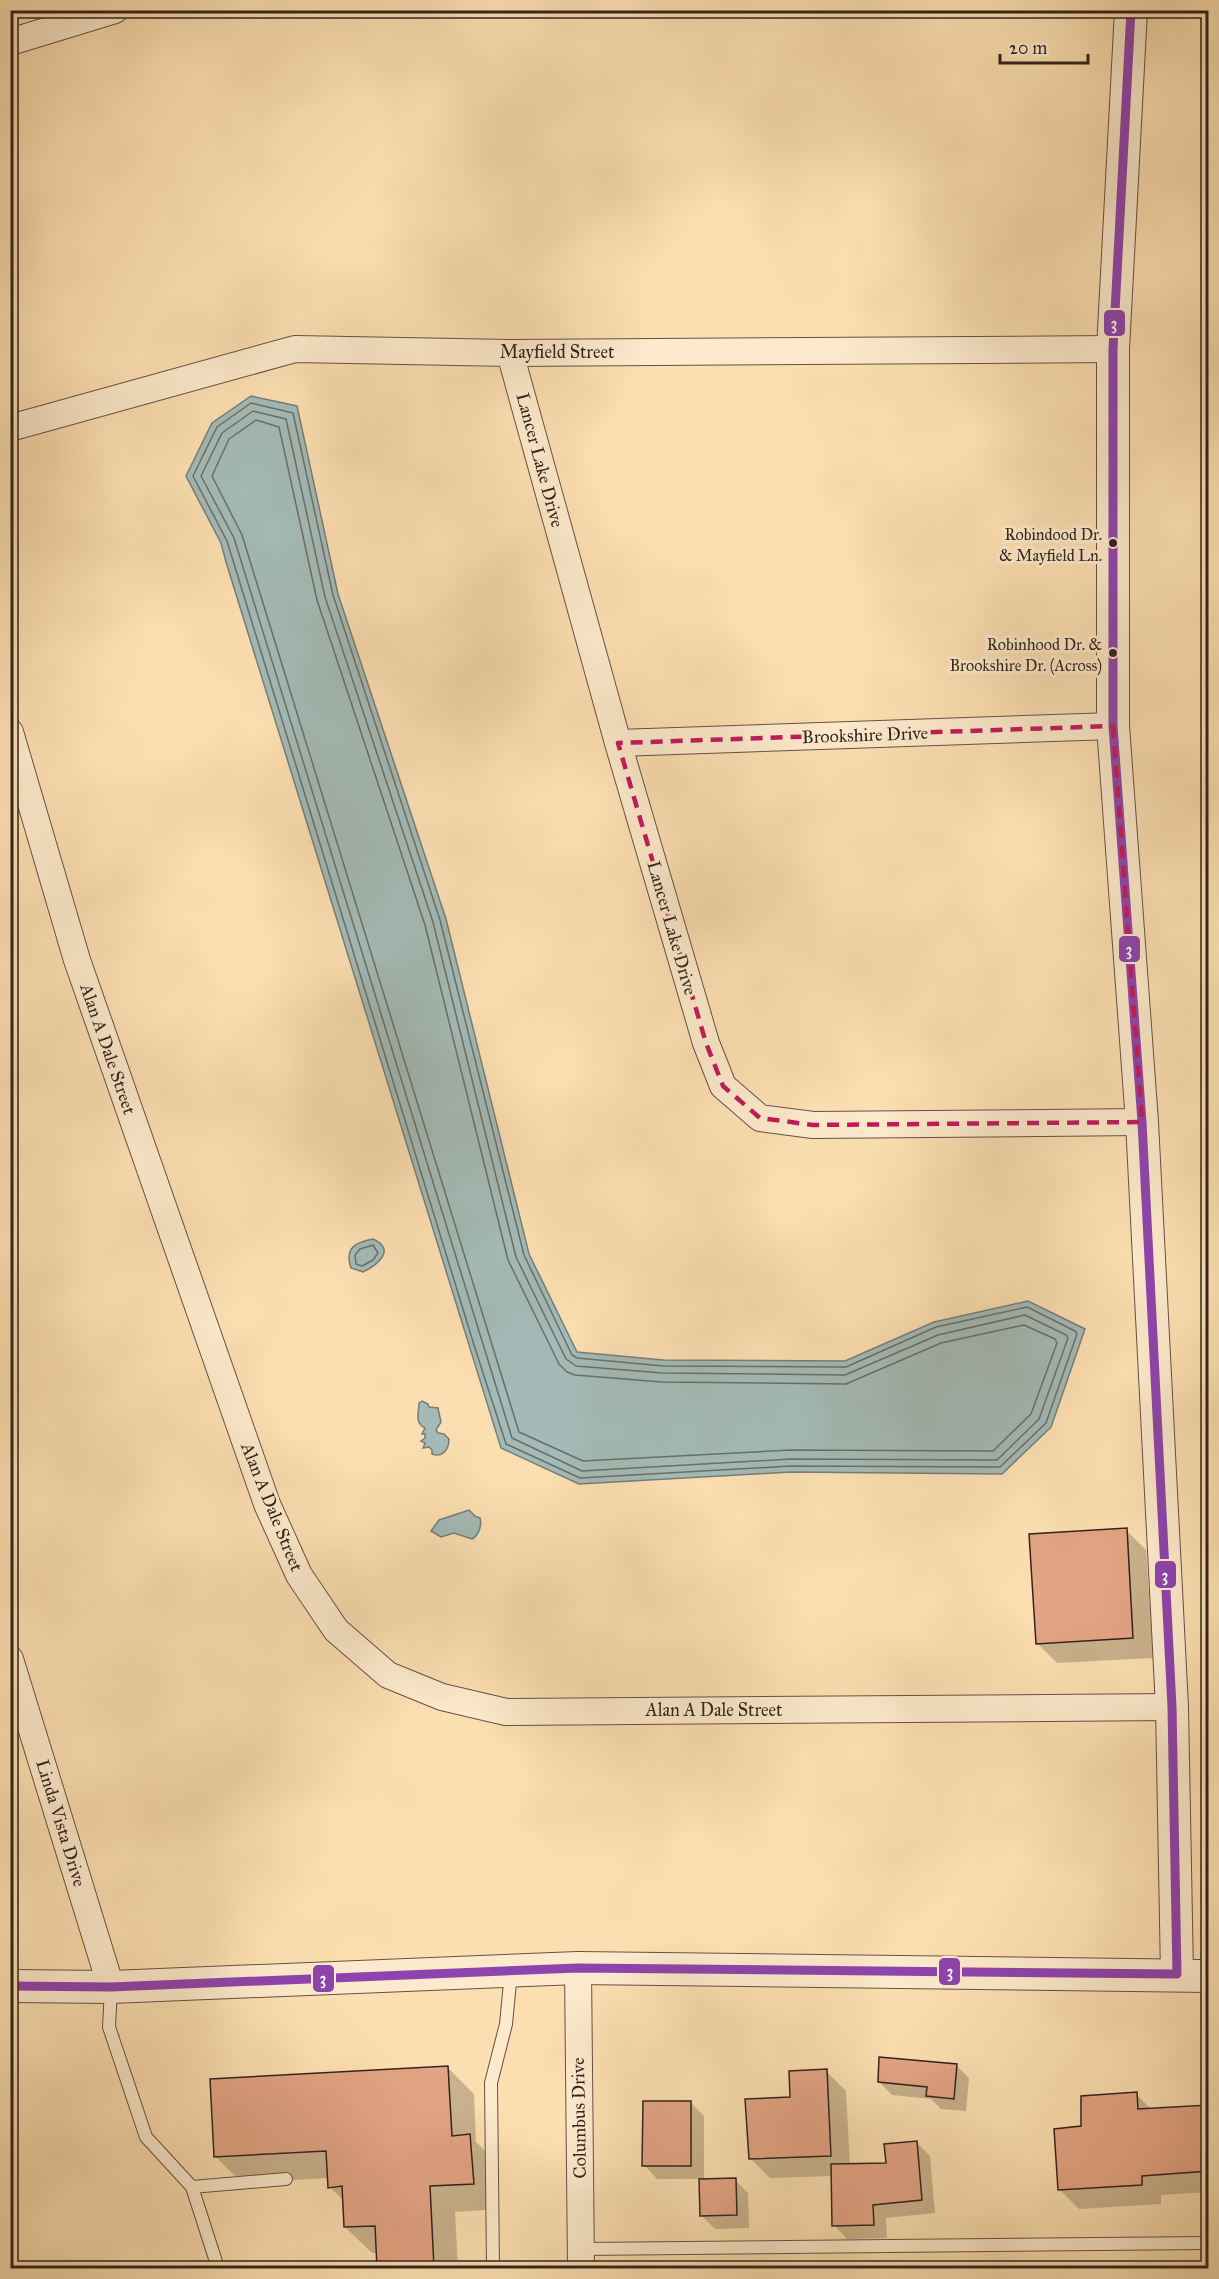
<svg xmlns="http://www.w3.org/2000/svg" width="1219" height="2279" font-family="'IM FELL Great Primer',serif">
  <rect width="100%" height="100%" fill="#fcdfb1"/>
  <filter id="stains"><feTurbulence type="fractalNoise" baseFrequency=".00333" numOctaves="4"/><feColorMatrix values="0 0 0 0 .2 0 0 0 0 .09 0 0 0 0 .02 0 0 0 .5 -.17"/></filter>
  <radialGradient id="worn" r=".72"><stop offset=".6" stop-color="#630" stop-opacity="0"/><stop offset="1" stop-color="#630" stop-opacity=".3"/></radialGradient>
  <!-- water -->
  <path fill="#a3bab6" stroke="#767e79" stroke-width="1.5" d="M 251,396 L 297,406 L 338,594 L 446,919 L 529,1254 L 577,1352 L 663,1360 L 845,1361 L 934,1322 L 1028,1301 L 1085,1329 L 1051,1427 L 1002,1474 L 791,1472 L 579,1484 L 501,1448 L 226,562 L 221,543 L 186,476 L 212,423 Z
    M 373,1239 C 397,1250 377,1265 363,1272 L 351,1268 C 344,1248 356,1242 373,1239 Z
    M 422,1401 L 428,1404 L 429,1407 L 438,1408 L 441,1422 L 436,1430 L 438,1433 L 444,1434 L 449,1439 C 449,1449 443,1458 432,1454 L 432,1450 L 429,1447 L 423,1448 L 425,1443 L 421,1441 L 425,1438 L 425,1434 L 422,1434 L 425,1428 C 414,1422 419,1413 419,1403 Z
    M 469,1510 L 475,1516 L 480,1518 C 482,1525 479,1535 472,1539 L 454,1533 L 441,1537 L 431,1531 L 439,1520 Z"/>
  <!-- shadow -->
  <path fill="#0003" d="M 1126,1530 L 1146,1550 L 1153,1658 L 1057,1663 L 1037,1643 Z
    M 956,2065 L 969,2078 L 966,2111 L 941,2109 L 931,2099 L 892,2095 L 879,2082 Z
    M 447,2067 L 474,2094 L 476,2142 L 496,2162 L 499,2209 L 455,2212 L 458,2268 L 379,2268 L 378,2253 L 372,2253 L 345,2227 L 344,2201 L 330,2187 L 329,2178 L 242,2183 L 216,2157 Z
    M 826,2071 L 846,2091 L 850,2165 L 888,2164 L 917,2143 L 930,2156 L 935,2213 L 886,2218 L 887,2238 L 847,2239 L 834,2225 L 832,2176 L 770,2178 L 750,2158 L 791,2099 Z
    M 1136,2094 L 1152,2110 L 1208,2106 L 1208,2192 L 1161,2195 L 1161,2204 L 1079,2209 L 1059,2189 L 1082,2128 Z
    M 691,2103 L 704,2116 L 704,2180 L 735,2180 L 748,2193 L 749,2228 L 715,2229 L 701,2215 L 700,2179 L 657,2179 L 644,2165 Z"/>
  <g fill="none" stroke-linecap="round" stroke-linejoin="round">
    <!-- shore -->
    <path stroke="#6a6e6a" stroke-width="1.5" d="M 251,403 L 293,413 L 333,595 L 440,920 L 524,1255 L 572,1355 L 577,1358 L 663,1366 L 846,1367 L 936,1327 L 1027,1307 L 1075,1331 L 1077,1334 L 1046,1423 L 1000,1467 L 791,1466 L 580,1478 L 506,1444 L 474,1345 L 227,541 L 193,476 L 217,427 Z
      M 253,411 L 286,419 L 325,597 L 433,922 L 516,1257 L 566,1359 L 576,1366 L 662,1373 L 845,1375 L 938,1335 L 1025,1315 L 1066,1335 L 1068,1338 L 1039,1419 L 997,1460 L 791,1459 L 582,1471 L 512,1438 L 234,538 L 201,476 L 222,433 Z
      M 256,420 L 279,427 L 317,600 L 425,925 L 508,1260 L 559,1364 L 567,1372 L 575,1375 L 662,1382 L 846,1384 L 941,1343 L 1024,1325 L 1055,1339 L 1057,1343 L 1031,1414 L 993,1451 L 791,1450 L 583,1461 L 519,1432 L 242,535 L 212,476 L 229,439 Z
      M 373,1245 L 378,1253 L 373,1260 L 362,1266 L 356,1264 L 355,1255 L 360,1249 Z"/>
  </g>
  <!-- building -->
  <path fill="#e3a484" stroke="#32231e" stroke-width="1.5" d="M 1127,1528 L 1133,1638 L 1036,1644 L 1029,1534 Z
    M 879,2057 L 957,2064 L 954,2099 L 926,2096 L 927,2087 L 878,2082 Z
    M 448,2066 L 452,2136 L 470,2134 L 474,2184 L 430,2186 L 434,2268 L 377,2268 L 375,2226 L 344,2227 L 342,2186 L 328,2188 L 326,2151 L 214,2157 L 210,2079 Z
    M 827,2069 L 831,2156 L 749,2159 L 745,2099 L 790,2097 L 789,2071 Z
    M 1137,2092 L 1138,2109 L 1209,2105 L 1209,2171 L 1142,2176 L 1142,2185 L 1058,2190 L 1054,2129 L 1081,2126 L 1081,2096 Z
    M 643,2101 L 691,2101 L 691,2166 L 642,2166 Z
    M 917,2141 L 922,2200 L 873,2205 L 874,2225 L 832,2226 L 831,2164 L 886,2163 L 884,2144 Z
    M 736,2178 L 737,2215 L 700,2216 L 699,2179 Z"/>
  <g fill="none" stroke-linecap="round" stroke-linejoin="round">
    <!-- service casing -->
    <g stroke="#645243" stroke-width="14">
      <path id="service" d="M 111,1988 L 109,2027 L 146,2137 L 192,2187 L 286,2179
        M 192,2187 L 218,2268
        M 581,2249 L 1208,2243
        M 493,2268 L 491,2083 L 506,2024 L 511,1972"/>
    </g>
    <!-- minor casing -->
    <g stroke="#645243" stroke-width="28">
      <path id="minor" d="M 10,42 L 115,10
        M 510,353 L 618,743 L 706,1043 L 723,1086 L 760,1118 L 813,1125 L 1142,1122
        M 10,428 L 295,349 L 510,353 L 1113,349
        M 10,732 L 77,960 L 267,1504 L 299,1575 L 336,1630 L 388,1675 L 442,1697 L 506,1712 L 1172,1707
        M 618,743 L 1113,726
        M 10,1659 L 111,1987
        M 578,1968 L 581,2268"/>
    </g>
    <!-- tertiary casing -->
    <g stroke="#645243" stroke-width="34">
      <path id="tertiary" d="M 1131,10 L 1113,349 L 1113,726 L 1142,1122 L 1172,1707 L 1177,1974
        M 10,1986 L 111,1987 L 578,1968 L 1208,1976"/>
    </g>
    <!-- service -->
    <use href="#service" stroke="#fdeacc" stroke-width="12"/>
    <!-- minor -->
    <use href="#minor" stroke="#fdeacc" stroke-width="26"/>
    <!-- tertiary -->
    <use href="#tertiary" stroke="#fdeacc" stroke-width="32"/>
    <!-- bus-1 casing -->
    <g stroke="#fdeacc" stroke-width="14">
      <path id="bus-1" d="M 10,1986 L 111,1987 L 578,1968 L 1177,1974 L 1172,1707 L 1142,1122 L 1113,726 L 1113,349 L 1131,10"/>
    </g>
    <!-- bus-1 -->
    <use href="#bus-1" stroke="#8e44ad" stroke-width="9"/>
  </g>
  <!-- marked area -->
  <path fill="none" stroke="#c2185b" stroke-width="4.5" stroke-dasharray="12 8" stroke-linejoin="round" d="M 1113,726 L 1142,1122 L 813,1125 L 760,1118 L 723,1086 L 706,1043 L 618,743 Z"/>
  <!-- markers -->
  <g fill="#32231e" stroke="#fdeacc" stroke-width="2">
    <circle cx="1113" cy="543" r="5"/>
    <circle cx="1113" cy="653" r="5"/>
  </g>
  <g text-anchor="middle" stroke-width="6" stroke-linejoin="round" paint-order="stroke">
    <!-- bus labels -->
    <g font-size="16" fill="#32231e" stroke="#fdeacc" text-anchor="end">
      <text x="1102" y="540">Robindood Dr.<tspan x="1102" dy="21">&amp; Mayfield Ln.</tspan></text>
      <text x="1102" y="650">Robinhood Dr. &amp;<tspan x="1102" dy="21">Brookshire Dr. (Across)</tspan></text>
    </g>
    <!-- street labels -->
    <g font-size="18" fill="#32231e" stroke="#fdeacc">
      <text x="557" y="358">Mayfield Street</text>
      <text transform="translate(540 460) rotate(75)" y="6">Lancer Lake Drive</text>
      <text transform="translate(865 735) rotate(-2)" y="6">Brookshire Drive</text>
      <text transform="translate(672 928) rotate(74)" y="6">Lancer Lake Drive</text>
      <text transform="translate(108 1049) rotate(71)" y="6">Alan A Dale Street</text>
      <text transform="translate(272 1507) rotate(68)" y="6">Alan A Dale Street</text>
      <text x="714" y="1716">Alan A Dale Street</text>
      <text transform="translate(61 1823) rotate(73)" y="6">Linda Vista Drive</text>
      <text transform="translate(579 2118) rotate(-91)" y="6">Columbus Drive</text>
    </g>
  </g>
  <g stroke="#fdeacc" stroke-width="2">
    <rect x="1103" y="309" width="23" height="28" rx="6" fill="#8e44ad"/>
    <rect x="1118" y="935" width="23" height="28" rx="6" fill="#8e44ad"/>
    <rect x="1154" y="1560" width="23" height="29" rx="6" fill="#8e44ad"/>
    <rect x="938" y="1957" width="23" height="29" rx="6" fill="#8e44ad"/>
    <rect x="312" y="1964" width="23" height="29" rx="6" fill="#8e44ad"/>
  </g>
  <g font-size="16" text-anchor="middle" font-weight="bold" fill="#fff">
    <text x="1114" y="329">3</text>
    <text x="1129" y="955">3</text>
    <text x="1165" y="1581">3</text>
    <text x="950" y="1977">3</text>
    <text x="323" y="1984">3</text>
  </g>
  <!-- margin -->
  <rect width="1219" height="2279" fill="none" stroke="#fcdfb1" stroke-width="36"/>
  <rect x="12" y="12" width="1195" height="2255" fill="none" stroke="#32231e" stroke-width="3"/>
  <rect x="18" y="18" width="1183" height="2243" fill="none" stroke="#32231e" stroke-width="1.5"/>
  <!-- scale -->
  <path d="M1000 54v9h88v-9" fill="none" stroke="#32231e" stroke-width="3"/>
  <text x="1009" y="54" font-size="18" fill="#32231e" stroke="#fdeacc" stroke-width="4.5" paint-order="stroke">20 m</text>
  <rect width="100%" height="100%" filter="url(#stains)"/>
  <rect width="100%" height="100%" fill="url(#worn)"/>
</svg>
